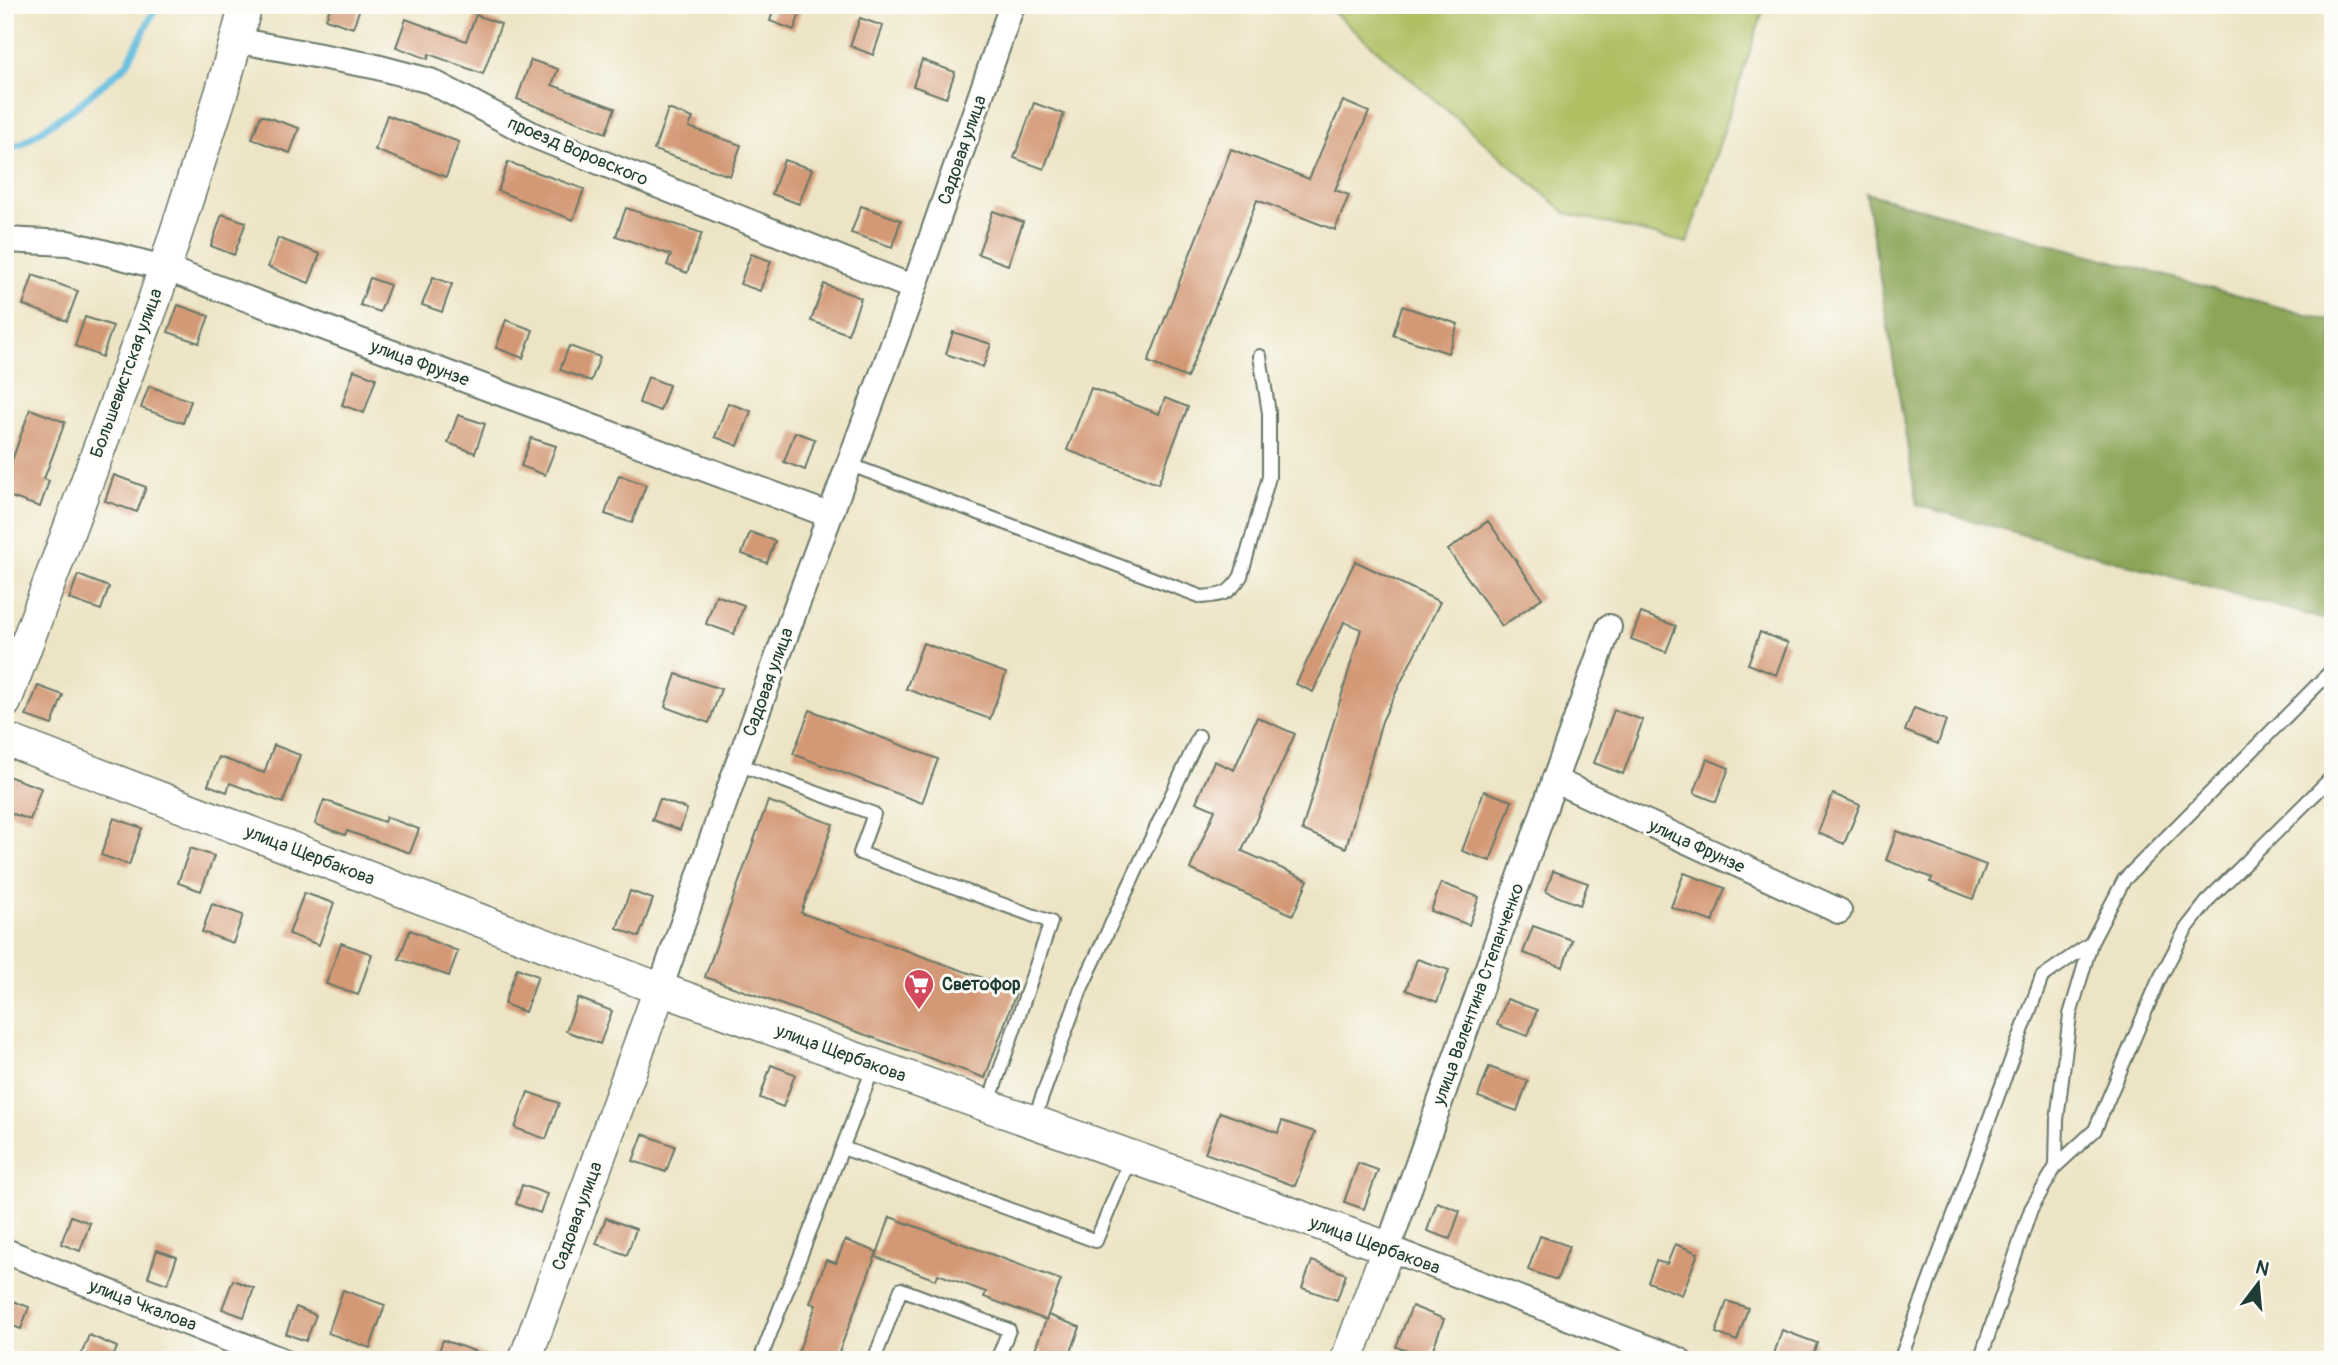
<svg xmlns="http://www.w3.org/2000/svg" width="2338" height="1365" font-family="Pangolin,sans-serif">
  <rect width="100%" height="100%" fill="#fdfcf7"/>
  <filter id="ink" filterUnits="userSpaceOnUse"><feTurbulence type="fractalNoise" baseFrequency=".0143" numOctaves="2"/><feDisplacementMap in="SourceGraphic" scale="14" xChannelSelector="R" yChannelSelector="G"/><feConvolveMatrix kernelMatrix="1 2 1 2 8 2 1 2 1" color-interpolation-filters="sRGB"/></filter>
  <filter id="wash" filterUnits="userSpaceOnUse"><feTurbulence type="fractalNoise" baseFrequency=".00686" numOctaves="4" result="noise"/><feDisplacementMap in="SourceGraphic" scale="28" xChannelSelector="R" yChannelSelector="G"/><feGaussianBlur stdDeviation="1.57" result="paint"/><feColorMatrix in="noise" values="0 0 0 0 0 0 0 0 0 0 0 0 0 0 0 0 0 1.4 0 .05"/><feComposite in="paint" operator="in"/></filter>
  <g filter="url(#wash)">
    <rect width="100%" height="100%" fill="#ede4c5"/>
    <!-- green -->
    <path fill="#afc063" stroke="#677e4c" stroke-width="2" d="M 1325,5 L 1765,5 L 1687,243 L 1566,213 Z"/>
    <!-- forest -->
    <path fill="#8ba659" stroke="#557246" stroke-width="2" d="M 1866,193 L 2333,322 L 2333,622 L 1917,505 Z"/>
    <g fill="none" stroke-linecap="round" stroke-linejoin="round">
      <!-- stream -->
      <path stroke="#5fbbdd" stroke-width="7" d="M 5,149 L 22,144 L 77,106 L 127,64 L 153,13 L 162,5"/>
    </g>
    <g id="blocks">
      <!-- building -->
      <path fill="#d39874" d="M 331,5 L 361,5 L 353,28 L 326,19 Z
        M 775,5 L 803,5 L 794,30 L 770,21 Z
        M 476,15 L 501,24 L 483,74 L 429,54 L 428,59 L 396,47 L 406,19 L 466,41 Z
        M 860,18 L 883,26 L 873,55 L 850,46 Z
        M 531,60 L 558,69 L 552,85 L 615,108 L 606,133 L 517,99 Z
        M 922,60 L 955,72 L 946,98 L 913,86 Z
        M 1343,101 L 1369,112 L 1335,190 L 1349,195 L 1335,230 L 1257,200 L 1187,378 L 1148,362 L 1231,149 L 1309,179 Z
        M 1034,103 L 1064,114 L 1044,169 L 1014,158 Z
        M 668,109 L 693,118 L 689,127 L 741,145 L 730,176 L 654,150 Z
        M 261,115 L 299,128 L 290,153 L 252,139 Z
        M 387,115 L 459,142 L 446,177 L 375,150 Z
        M 784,160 L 812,169 L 799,204 L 772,194 Z
        M 508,162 L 584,189 L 573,220 L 498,191 Z
        M 861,206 L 901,220 L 892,247 L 851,233 Z
        M 626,208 L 702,233 L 687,273 L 667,265 L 671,255 L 616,236 Z
        M 993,211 L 1023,222 L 1008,265 L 978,254 Z
        M 222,214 L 246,222 L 234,255 L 211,246 Z
        M 278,238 L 320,254 L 309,283 L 268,267 Z
        M 751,254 L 771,261 L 760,291 L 740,284 Z
        M 33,275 L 78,291 L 67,321 L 23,305 Z
        M 433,277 L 452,284 L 442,312 L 422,305 Z
        M 370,278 L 390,285 L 380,312 L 360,305 Z
        M 824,284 L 861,298 L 848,334 L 811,321 Z
        M 178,305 L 209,316 L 199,343 L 168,332 Z
        M 1402,306 L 1458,324 L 1448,353 L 1393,335 Z
        M 85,317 L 113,326 L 102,357 L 75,346 Z
        M 506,320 L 533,330 L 523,358 L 496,348 Z
        M 953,332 L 991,344 L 983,367 L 946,354 Z
        M 569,346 L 600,357 L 591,381 L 560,370 Z
        M 354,370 L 376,378 L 364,413 L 342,405 Z
        M 648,377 L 669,385 L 660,411 L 639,403 Z
        M 149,386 L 191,401 L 183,423 L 141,408 Z
        M 1091,388 L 1159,414 L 1165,398 L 1188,407 L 1158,484 L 1067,450 Z
        M 728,403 L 751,411 L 738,446 L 715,437 Z
        M 30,409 L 65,422 L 44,479 L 49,481 L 40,507 L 5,495 L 5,465 L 10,466 Z
        M 458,415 L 485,424 L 475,453 L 448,443 Z
        M 795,432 L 815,439 L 805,470 L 784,462 Z
        M 531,438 L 556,446 L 545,475 L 521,466 Z
        M 114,475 L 146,487 L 137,512 L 105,501 Z
        M 619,475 L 646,485 L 632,523 L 605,514 Z
        M 1488,521 L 1542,598 L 1502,626 L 1448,550 Z
        M 750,532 L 775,541 L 767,563 L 742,554 Z
        M 1355,561 L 1440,602 L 1382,721 L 1346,848 L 1302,830 L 1361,629 L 1344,622 L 1313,692 L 1296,684 Z
        M 78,575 L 109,587 L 101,610 L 69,599 Z
        M 716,595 L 744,605 L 734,634 L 706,624 Z
        M 1641,613 L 1676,626 L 1666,652 L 1631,639 Z
        M 1760,632 L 1788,643 L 1776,675 L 1748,664 Z
        M 923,643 L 1006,673 L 990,719 L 906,689 Z
        M 676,674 L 721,689 L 709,723 L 665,707 Z
        M 38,686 L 63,695 L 52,725 L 26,716 Z
        M 1914,708 L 1946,720 L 1938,744 L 1905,731 Z
        M 810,710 L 938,759 L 922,803 L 793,754 Z
        M 1614,710 L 1643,720 L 1623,774 L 1594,763 Z
        M 1257,717 L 1295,734 L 1242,851 L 1308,880 L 1293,915 L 1190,869 L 1215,810 L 1196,802 L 1214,761 L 1234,770 Z
        M 274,745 L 300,755 L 283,803 L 230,783 L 227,792 L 208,785 L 219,757 L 264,773 Z
        M 1707,759 L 1729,768 L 1716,802 L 1694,793 Z
        M 5,775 L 41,788 L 30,820 L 5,811 Z
        M 1484,791 L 1512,801 L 1490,861 L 1462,851 Z
        M 1833,794 L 1860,805 L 1844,844 L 1818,833 Z
        M 660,799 L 687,809 L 680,830 L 652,820 Z
        M 324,800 L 384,822 L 386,817 L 419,829 L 410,853 L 347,831 L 345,835 L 315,824 Z
        M 768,801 L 833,824 L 801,913 L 1017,990 L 985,1078 L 705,977 Z
        M 114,818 L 142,828 L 129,865 L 101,855 Z
        M 1897,831 L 1986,865 L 1973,899 L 1930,882 L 1932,878 L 1886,860 Z
        M 190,848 L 214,856 L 201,891 L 178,883 Z
        M 1553,871 L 1588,883 L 1580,905 L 1546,892 Z
        M 1684,873 L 1725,888 L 1713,922 L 1671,907 Z
        M 1441,883 L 1479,897 L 1469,925 L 1431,911 Z
        M 630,891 L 653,899 L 639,937 L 617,928 Z
        M 304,893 L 334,903 L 319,945 L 289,934 Z
        M 212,904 L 243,915 L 233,943 L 202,932 Z
        M 1533,926 L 1572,940 L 1563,967 L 1523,953 Z
        M 410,930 L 428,937 L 427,939 L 458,951 L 449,976 L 399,959 Z
        M 341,943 L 372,954 L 358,995 L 326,984 Z
        M 1417,959 L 1449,970 L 1437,1002 L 1406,990 Z
        M 517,968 L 538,976 L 525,1012 L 504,1004 Z
        M 578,998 L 612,1011 L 600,1044 L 566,1031 Z
        M 1507,999 L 1537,1010 L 1528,1036 L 1497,1025 Z
        M 771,1065 L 795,1074 L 783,1107 L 760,1098 Z
        M 1489,1067 L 1528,1081 L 1517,1111 L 1478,1097 Z
        M 528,1092 L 559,1103 L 546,1139 L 515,1128 Z
        M 1220,1112 L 1278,1133 L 1282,1121 L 1315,1132 L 1295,1186 L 1205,1153 Z
        M 643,1134 L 675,1146 L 666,1172 L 633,1161 Z
        M 1358,1163 L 1378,1170 L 1364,1209 L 1344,1202 Z
        M 522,1185 L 547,1194 L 540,1213 L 516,1204 Z
        M 1437,1202 L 1460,1211 L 1450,1239 L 1427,1231 Z
        M 71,1216 L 90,1223 L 80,1251 L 61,1244 Z
        M 890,1217 L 1061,1280 L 1046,1320 L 984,1297 L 986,1292 L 938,1274 L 936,1280 L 876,1257 Z
        M 606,1218 L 636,1229 L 627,1255 L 596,1244 Z
        M 1540,1236 L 1569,1246 L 1557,1280 L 1528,1270 Z
        M 845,1240 L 877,1252 L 836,1360 L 795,1360 L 816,1305 L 810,1303 L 826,1260 L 836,1263 Z
        M 1675,1244 L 1698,1253 L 1682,1295 L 1648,1282 L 1656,1261 L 1667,1264 Z
        M 157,1250 L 177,1257 L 167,1284 L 148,1277 Z
        M 1312,1261 L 1346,1274 L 1337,1300 L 1302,1288 Z
        M 233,1280 L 254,1288 L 244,1317 L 222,1309 Z
        M 343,1290 L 385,1305 L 370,1348 L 328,1333 Z
        M 5,1298 L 29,1307 L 21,1329 L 5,1323 Z
        M 1727,1301 L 1748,1308 L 1737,1341 L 1716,1333 Z
        M 1412,1306 L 1444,1319 L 1429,1359 L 1396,1347 Z
        M 296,1307 L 316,1315 L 306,1341 L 286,1334 Z
        M 1048,1315 L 1080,1327 L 1068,1360 L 1039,1360 L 1042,1351 L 1035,1349 Z
        M 1782,1330 L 1817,1343 L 1811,1360 L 1772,1360 Z
        M 89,1335 L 117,1347 L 112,1360 L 79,1360 Z
        M 443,1340 L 491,1357 L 491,1360 L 436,1360 Z"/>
    </g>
  </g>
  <g filter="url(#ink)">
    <use href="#blocks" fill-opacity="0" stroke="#677767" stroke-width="2"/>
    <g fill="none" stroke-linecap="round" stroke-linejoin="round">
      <!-- service casing -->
      <g stroke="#677767" stroke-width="16">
        <path id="service" d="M 848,464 L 1202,597 C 1223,595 1229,595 1241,576 L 1269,477 L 1269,413 L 1260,356
          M 738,764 L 874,814 L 860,853 L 1051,922 L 988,1105
          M 1033,1122 L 1081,989 L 1199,736
          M 843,1148 L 1096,1241 L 1131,1158
          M 2056,1166 L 2057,1120 L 2070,1015 L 2091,943
          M 760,1360 L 874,1066
          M 874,1360 L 901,1289 L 1009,1330 L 997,1360
          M 1900,1360 L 2042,977 L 2091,943 L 2124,880 L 2333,669
          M 1980,1360 L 2031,1209 L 2056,1166 L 2095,1130 L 2158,982 L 2186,929 L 2210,898 L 2333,776"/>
      </g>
      <!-- minor casing -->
      <g stroke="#677767" stroke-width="28">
        <path id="minor" d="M 236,40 L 373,66 L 430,81 L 535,136 L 914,288
          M 5,240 L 68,243 L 164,268 L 829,515
          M 1609,627 L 1388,1248 L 1679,1360
          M 1554,780 L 1839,911
          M 660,989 L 738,764 L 914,288 L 1012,5
          M 5,1251 L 281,1360"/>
      </g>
      <!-- tertiary casing -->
      <g stroke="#677767" stroke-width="35">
        <path id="tertiary" d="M 5,702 L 154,301 L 221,94 L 246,5
          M 5,739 L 660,989 L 1388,1248 L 1347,1360
          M 525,1360 L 660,989"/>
      </g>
      <!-- service -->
      <use href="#service" stroke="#fff" stroke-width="12"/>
      <!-- minor -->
      <use href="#minor" stroke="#fff" stroke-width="24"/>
      <!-- tertiary -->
      <use href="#tertiary" stroke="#fff" stroke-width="32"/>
    </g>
  </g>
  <!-- icons -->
  <defs>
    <g id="supermarket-pin" transform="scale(1.575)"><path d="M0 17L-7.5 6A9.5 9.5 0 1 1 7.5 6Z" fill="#d1495b" stroke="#fdfcf7"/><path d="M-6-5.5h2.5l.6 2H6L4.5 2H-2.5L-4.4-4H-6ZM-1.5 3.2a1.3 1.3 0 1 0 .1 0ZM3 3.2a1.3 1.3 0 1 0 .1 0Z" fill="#fff"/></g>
  </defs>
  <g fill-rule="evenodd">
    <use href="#supermarket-pin" x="919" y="984"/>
  </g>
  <g text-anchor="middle" stroke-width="6" stroke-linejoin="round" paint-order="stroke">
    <!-- street labels -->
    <g font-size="18" fill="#1f3d34" stroke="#fdfcf7">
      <text transform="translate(962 150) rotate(-71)" y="6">Садовая улица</text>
      <text transform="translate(578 151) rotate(23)" y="6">проезд Воровского</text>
      <text transform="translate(420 363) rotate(20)" y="6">улица Фрунзе</text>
      <text transform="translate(126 373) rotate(-70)" y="6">Большевистская улица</text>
      <text transform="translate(768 682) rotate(-70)" y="6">Садовая улица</text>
      <text transform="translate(1697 846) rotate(25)" y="6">улица Фрунзе</text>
      <text transform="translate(310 855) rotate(21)" y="6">улица Щербакова</text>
      <text transform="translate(1478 994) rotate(-70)" y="6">улица Валентина Степанченко</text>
      <text transform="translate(841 1053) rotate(20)" y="6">улица Щербакова</text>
      <text transform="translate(577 1216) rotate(-70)" y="6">Садовая улица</text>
      <text transform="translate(1375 1245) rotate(20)" y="6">улица Щербакова</text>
      <text transform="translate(143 1305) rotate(21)" y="6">улица Чкалова</text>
    </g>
    <!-- poi labels -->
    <g font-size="18" font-weight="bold" fill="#1f3d34" stroke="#fdfcf7" text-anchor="start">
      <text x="942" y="990">Светофор</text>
    </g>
  </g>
  <!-- margin -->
  <rect width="2338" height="1365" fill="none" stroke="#fdfcf7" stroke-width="28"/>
  <!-- north arrow -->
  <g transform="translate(2258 1284) rotate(16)" stroke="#fdfcf7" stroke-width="5" paint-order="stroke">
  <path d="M0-5L12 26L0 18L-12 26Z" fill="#1f3d34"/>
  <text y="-10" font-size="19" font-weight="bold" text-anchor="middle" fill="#1f3d34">N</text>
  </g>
</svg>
